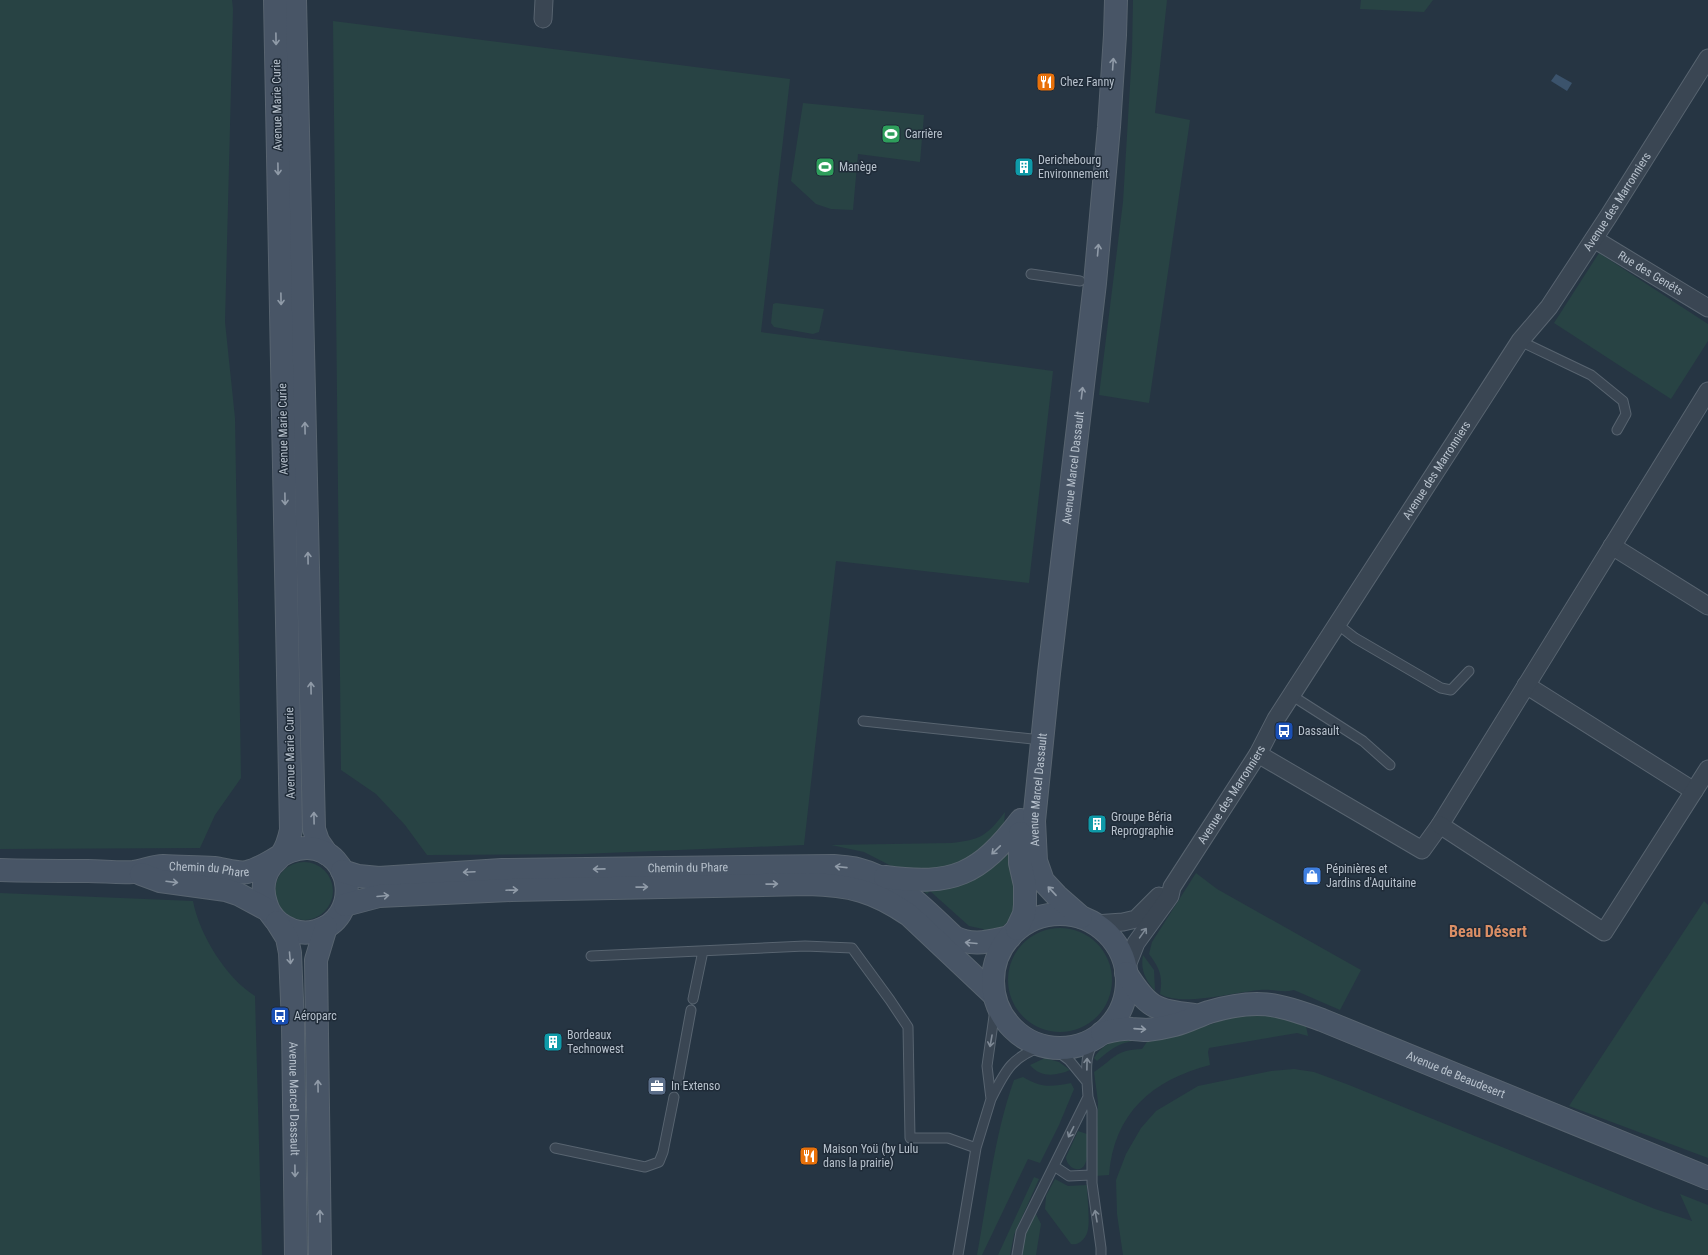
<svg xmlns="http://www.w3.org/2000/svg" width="1708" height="1255" font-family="'Roboto Condensed',sans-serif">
  <rect width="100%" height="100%" fill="#263543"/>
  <!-- green -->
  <path fill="#284344" d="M 0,0 L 232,0 L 233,9 L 225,322 L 235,418 L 241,778 L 215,815 L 200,848 L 0,849 Z
    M 1133,0 L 1167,0 L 1155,113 L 1190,120 L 1149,403 L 1099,395 L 1123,202 L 1132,52 Z
    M 1361,0 L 1433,0 L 1424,12 L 1360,9 Z
    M 333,21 L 790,79 L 761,332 L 1053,371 L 1029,583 L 836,561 L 804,845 L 581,854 L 427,855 L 405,825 L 376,794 L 341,770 Z
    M 803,103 L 924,115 L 920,162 L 858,154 L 853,210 L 831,209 L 816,204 L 791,181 Z
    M 1599,253 L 1708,324 L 1708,341 L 1671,399 L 1554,323 Z
    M 776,303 L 824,309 L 819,332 L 813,334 L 774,327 L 771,323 L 773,304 Z
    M 1005,812 L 1003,837 L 974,864 L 905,873 L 864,852 L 831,845 L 951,843 C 980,840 987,836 1005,812 Z
    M 1008,852 C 1012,875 1026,914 999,929 C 995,931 991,932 987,933 L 983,929 L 969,926 L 930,891 L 927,894 L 917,886 Z
    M275 891a29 29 0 1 1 58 0a29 29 0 1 1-58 0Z
    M 1196,873 L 1217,889 L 1361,970 L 1340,1010 L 1294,990 C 1283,993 1272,989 1260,990 C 1235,992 1181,1007 1160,994 C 1163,976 1160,969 1149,954 L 1152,942 Z
    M 0,893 L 193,901 C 199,934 226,978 255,996 L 262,1255 L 0,1255 Z
    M 1704,901 L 1708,905 L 1708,1158 L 1569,1106 Z
    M1008 980a52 52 0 1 1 104 0a52 52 0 1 1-104 0Z
    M 1143,955 L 1154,970 L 1155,991 C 1146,981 1140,970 1143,955 Z
    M 1265,1013 L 1305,1021 L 1308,1036 L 1297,1033 L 1209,1048 L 1208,1052 L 1210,1065 C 1152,1080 1114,1113 1109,1175 L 1095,1176 L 1098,1102 L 1094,1072 C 1115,1058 1115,1050 1142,1049 L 1151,1036 L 1187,1032 L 1227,1019 L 1249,1014 Z
    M 1119,1037 L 1138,1040 C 1119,1043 1112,1048 1097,1061 L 1094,1058 C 1100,1048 1109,1043 1119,1037 Z
    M 1045,1058 L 1059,1062 L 1070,1070 C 1056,1076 1041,1078 1030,1065 Z
    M 1294,1069 L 1314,1072 L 1349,1085 L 1655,1209 L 1692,1221 L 1680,1194 L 1708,1205 L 1708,1255 L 1123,1255 L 1117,1214 L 1116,1180 L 1126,1154 L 1141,1128 L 1156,1111 L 1198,1086 L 1271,1071 Z
    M 1023,1077 C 1041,1088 1050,1087 1071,1083 L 1074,1089 L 1059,1125 L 1040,1163 L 1028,1159 L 982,1255 L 977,1255 C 988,1197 994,1136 1014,1080 Z
    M 1078,1131 L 1087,1134 C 1087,1143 1089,1156 1085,1164 C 1080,1175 1066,1167 1066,1157 Z
    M 1034,1177 L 1039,1179 L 1014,1235 L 1010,1255 L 998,1255 Z
    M 1055,1179 L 1068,1186 L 1087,1185 C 1087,1197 1090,1218 1088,1229 C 1087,1237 1080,1246 1071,1244 L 1045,1209 L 1046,1196 Z
    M 1035,1212 L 1041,1224 L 1036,1255 L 1021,1255 L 1025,1233 Z"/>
  <!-- water -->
  <path fill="#3b536c" d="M 1556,74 L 1572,83 L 1567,91 L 1551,81 Z"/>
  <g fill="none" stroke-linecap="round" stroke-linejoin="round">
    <!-- lane casing -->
    <g stroke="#586470" stroke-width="11">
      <path id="lane" d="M 1031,274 L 1080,281
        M 1520,341 L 1591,375 L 1623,401 L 1626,414 L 1617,430
        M 1337,624 L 1355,638 L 1441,688 L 1451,690 L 1469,671
        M 1291,695 L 1363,741 L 1390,765
        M 863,721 L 1042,740
        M 591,956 L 805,946 L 852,948 L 890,1000 L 908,1027 L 910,1138 L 948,1138 L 976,1148
        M 693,999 L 703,951
        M 996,1002 L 987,1066 L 991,1099 C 1005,1071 1012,1056 1044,1046
        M 1053,1048 L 1069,1060 L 1087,1082 C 1086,1063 1086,1056 1095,1038
        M 678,1081 L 691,1010
        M 1087,1082 L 1088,1097 L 1092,1110 L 1092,1183 L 1101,1248 L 1101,1255
        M 555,1148 L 645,1167 L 659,1162 L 663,1152 L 674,1097
        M 1054,1166 L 1069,1176 L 1091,1175
        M 958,1255 L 976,1148 L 991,1099
        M 1017,1255 L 1021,1232 L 1088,1097"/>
    </g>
    <!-- street casing -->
    <g stroke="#586470" stroke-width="19">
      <g id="street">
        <path d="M 543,19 L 544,0"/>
        <path id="s1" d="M 1594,239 L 1708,308"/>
        <path d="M 1612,546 L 1708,606"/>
        <path d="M 1526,685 L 1694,791"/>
        <path d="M 1258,754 L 1422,850 L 1440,825 L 1708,391"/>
        <path d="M 1440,825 L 1604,932 L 1708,769"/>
        <path d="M 1095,924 L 1123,922 L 1136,919 L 1159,896"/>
        <path id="s2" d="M 1126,968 L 1136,943 L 1170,896 L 1172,887 L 1258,754 L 1276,719 L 1520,341 L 1549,307 L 1608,217 L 1708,58"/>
      </g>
    </g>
    <!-- secondary casing -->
    <g stroke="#586470" stroke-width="24">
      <g id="secondary">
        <path d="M 295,0 L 314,829 L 318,841 L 327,854"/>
        <path id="s3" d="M 0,870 C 29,871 59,871 88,871 C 103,871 118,873 133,872 C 143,871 153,866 163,866 C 180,867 197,867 214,868 C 224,869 238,874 247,872 C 269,867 285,847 308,848 C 355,851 361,919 316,931 C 303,935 290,931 279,923 C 273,918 268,911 266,903 C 262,891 263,877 271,866 C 274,862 279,859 281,855 C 287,848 289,839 291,830 L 275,0"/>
        <path id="s4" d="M 342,871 L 358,876 L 379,878 L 502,870 L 833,866 C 841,867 850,867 857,869 C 898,879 925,910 954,937 C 973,947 990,941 1010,937"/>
        <path d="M 141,874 L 160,881 L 226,890 L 238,894 L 268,910"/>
        <path d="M 885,877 C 953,886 979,875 1021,820"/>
        <path d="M 345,905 L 379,896 L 511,890 L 808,884 C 850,885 874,891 909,915 L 994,995"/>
        <circle cx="1060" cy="981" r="67"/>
        <path id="s5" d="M 1081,917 L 1057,896 L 1043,881 L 1036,861 L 1034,821 L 1049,673 L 1095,283 L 1109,127 L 1115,35 L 1116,0"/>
        <path id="s6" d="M 277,922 L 287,938 L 290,953 L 293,1024 L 296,1255"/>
        <path d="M 1017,929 L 1024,914 L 1025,905 L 1025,885 L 1020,863 L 1020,833"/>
        <path d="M 1126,973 C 1148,1008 1154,1010 1194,1015"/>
        <path id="s7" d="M 1102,1033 C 1111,1031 1122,1028 1132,1029 C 1137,1029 1142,1030 1147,1030 C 1156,1029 1166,1027 1174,1025 C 1187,1022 1197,1016 1209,1012 C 1256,998 1277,1003 1322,1020 L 1708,1178"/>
        <path d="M 320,1255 L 316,960 L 326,927"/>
      </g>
    </g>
    <!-- lane -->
    <use href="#lane" stroke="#3a4653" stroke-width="9"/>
    <!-- street -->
    <use href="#street" stroke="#3a4653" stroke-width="17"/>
    <!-- secondary -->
    <use href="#secondary" stroke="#485566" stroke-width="22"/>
  </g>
  <!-- one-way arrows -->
  <defs><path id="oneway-shaft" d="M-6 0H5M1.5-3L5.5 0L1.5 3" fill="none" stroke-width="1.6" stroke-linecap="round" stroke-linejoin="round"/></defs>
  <g stroke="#909ba8">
    <use href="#oneway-shaft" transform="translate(276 39) rotate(89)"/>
    <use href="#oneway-shaft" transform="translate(1113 64) rotate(-86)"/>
    <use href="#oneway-shaft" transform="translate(278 169) rotate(89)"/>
    <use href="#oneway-shaft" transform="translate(1098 250) rotate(-85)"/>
    <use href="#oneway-shaft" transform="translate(281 299) rotate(89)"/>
    <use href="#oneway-shaft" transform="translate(1082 393) rotate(-83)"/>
    <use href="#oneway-shaft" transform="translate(305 428) rotate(-91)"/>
    <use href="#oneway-shaft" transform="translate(285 499) rotate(89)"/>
    <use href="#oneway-shaft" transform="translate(308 558) rotate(-91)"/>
    <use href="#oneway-shaft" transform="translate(311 688) rotate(-91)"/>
    <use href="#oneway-shaft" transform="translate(314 818) rotate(-91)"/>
    <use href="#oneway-shaft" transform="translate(996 850) rotate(136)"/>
    <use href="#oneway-shaft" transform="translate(841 867) rotate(-174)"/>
    <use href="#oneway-shaft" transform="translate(599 869) rotate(179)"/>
    <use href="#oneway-shaft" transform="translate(469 872) rotate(177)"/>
    <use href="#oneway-shaft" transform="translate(172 882) rotate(7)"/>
    <use href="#oneway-shaft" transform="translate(772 884) rotate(-1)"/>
    <use href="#oneway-shaft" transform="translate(642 887) rotate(-1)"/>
    <use href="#oneway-shaft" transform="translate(512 890) rotate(-2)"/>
    <use href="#oneway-shaft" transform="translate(1052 891) rotate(-133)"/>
    <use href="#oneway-shaft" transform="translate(383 896) rotate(-5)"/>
    <use href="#oneway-shaft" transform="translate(971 943) rotate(-175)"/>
    <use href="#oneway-shaft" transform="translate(290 958) rotate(85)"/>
    <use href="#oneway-shaft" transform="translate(1140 1029) rotate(4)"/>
    <use href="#oneway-shaft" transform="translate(318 1086) rotate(-91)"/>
    <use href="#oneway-shaft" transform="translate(295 1171) rotate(89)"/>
    <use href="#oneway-shaft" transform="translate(320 1216) rotate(-91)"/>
  </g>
  <g stroke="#7f8a96">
    <use href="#oneway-shaft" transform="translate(1143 933) rotate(-55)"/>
    <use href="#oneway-shaft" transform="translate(991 1041) rotate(100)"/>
    <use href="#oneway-shaft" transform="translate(1087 1064) rotate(-89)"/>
    <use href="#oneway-shaft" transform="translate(1071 1132) rotate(117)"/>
    <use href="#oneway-shaft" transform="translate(1096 1216) rotate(-100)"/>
  </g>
  <!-- icons -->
  <defs>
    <g id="restaurant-square" transform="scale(1)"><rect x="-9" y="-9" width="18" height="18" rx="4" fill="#e8710a" stroke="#1f2b38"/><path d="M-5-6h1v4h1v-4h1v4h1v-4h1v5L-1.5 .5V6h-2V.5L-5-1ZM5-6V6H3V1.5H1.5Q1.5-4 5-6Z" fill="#fff"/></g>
    <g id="stadium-square" transform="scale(1)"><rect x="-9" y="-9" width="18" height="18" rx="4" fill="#2e9e5b" stroke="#1f2b38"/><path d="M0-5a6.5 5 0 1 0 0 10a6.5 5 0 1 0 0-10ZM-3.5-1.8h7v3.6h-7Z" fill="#fff"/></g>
    <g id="building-square" transform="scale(1)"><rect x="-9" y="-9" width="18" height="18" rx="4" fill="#0f9aa8" stroke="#1f2b38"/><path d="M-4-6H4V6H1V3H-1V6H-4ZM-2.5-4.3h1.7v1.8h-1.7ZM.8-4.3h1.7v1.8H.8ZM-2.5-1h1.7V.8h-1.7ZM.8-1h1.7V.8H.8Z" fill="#fff"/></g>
    <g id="bus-square" transform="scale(1)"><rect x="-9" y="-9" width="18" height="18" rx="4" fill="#1a4fb4" stroke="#1f2b38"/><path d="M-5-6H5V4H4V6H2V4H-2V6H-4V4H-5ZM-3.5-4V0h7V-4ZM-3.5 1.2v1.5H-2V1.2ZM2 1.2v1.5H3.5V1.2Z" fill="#fff"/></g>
    <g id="shop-square" transform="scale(1)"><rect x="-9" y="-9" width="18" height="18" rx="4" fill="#3f7fe0" stroke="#1f2b38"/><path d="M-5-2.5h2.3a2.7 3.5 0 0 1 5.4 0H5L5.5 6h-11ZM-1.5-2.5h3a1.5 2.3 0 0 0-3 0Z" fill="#fff"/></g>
    <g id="office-square" transform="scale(1)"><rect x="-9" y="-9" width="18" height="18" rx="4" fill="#5c6f8a" stroke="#1f2b38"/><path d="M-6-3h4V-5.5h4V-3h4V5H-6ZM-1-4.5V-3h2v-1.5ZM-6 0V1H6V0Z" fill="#fff"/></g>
  </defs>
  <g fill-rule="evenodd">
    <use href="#restaurant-square" x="1046" y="82"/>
    <use href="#stadium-square" x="891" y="134"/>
    <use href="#stadium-square" x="825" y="167"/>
    <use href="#building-square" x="1024" y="167"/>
    <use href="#bus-square" x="1284" y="731"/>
    <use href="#building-square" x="1097" y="824"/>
    <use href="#shop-square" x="1312" y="876"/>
    <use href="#bus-square" x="280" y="1016"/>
    <use href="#building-square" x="553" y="1042"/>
    <use href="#office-square" x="657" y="1086"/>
    <use href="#restaurant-square" x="809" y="1156"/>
  </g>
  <g text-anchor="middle" stroke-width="3" stroke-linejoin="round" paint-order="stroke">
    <!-- poi labels -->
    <g font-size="12" fill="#b7c1cc" stroke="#1f2b38" text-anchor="start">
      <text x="1060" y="86">Chez Fanny</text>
      <text x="905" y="138">Carrière</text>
      <text x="1038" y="164">Derichebourg<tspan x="1038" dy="14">Environnement</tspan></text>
      <text x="839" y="171">Manège</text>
      <text x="1298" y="735">Dassault</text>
      <text x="1111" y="821">Groupe Béria<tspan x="1111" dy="14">Reprographie</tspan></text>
      <text x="1326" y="873">Pépinières et<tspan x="1326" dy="14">Jardins d'Aquitaine</tspan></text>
      <text x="294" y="1020">Aéroparc</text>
      <text x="567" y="1039">Bordeaux<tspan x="567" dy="14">Technowest</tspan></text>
      <text x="671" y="1090">In Extenso</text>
      <text x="823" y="1153">Maison Yoü (by Lulu<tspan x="823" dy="14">dans la prairie)</tspan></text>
    </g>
    <!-- street labels -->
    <g font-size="12" fill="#b7c1cc" stroke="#1f2b38">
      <text transform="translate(277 105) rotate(-91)" y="4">Avenue Marie Curie</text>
      <text dy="4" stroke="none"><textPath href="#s2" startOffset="912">Avenue des Marronniers</textPath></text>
      <text dy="4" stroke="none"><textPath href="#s1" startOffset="66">Rue des Genêts</textPath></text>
      <text transform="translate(283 429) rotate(-91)" y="4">Avenue Marie Curie</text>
      <text dy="4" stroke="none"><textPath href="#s5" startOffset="469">Avenue Marcel Dassault</textPath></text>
      <text dy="4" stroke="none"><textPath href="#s2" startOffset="588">Avenue des Marronniers</textPath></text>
      <text transform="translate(290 753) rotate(-91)" y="4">Avenue Marie Curie</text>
      <text dy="4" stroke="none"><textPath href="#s5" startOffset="145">Avenue Marcel Dassault</textPath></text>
      <text dy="4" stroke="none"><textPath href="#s2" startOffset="204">Avenue des Marronniers</textPath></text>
      <text dy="4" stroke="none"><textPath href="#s3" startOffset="210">Chemin du Phare</textPath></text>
      <text dy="4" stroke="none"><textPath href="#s4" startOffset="347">Chemin du Phare</textPath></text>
      <text dy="4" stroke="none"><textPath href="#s7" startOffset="371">Avenue de Beaudesert</textPath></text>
      <text dy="4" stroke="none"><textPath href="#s6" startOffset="180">Avenue Marcel Dassault</textPath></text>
    </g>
    <!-- district labels -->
    <g font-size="16" font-weight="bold" fill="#da8e65" stroke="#1f2b38">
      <text x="1488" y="937">Beau Désert</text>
    </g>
  </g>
</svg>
